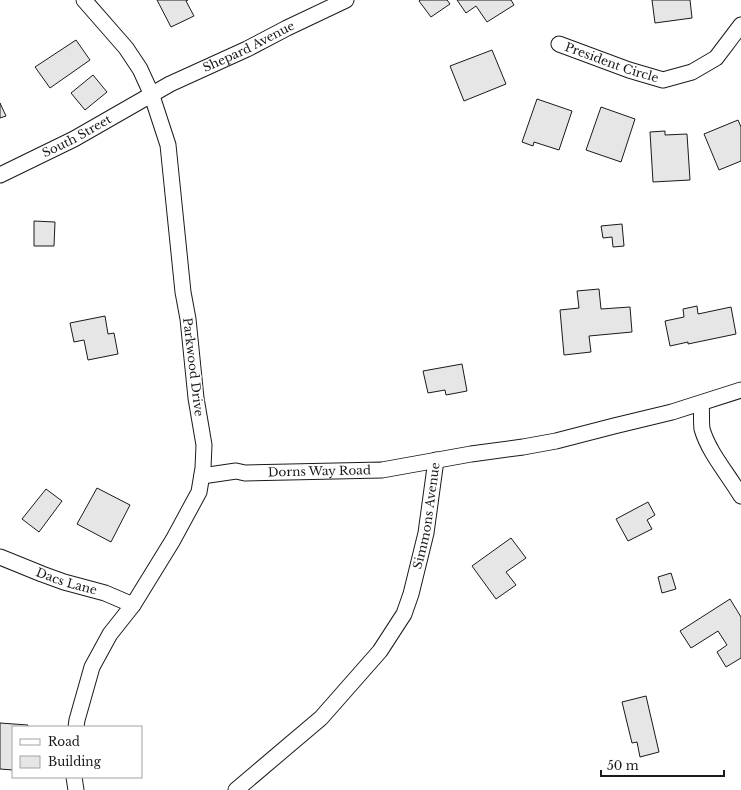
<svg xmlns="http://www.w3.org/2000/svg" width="741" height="790" font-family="'Libre Baskerville',serif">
  <rect width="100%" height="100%" fill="#fff"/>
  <!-- building -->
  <path fill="#e6e6e6" stroke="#1a1a1a" d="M 157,0 L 188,0 L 186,1 L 194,16 L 171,27 Z
    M 420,0 L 447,0 L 450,4 L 431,17 L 419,1 Z
    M 457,0 L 511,0 L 514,5 L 487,22 L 476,6 L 466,13 Z
    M 652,0 L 690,0 L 692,18 L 655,23 Z
    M 76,40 L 90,60 L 50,88 L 35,67 Z
    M 492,50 L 506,84 L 464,101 L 450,66 Z
    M 93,75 L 107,92 L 85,110 L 71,93 Z
    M 537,99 L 572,111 L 559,150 L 534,142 L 533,146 L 522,142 Z
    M 0,103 L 6,116 L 0,118 Z
    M 601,107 L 635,119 L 621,162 L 586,150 Z
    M 738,120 L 741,127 L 741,161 L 719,170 L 704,134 Z
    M 665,131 L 665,135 L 687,134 L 690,180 L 653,182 L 650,132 Z
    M 34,221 L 55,222 L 54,246 L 34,246 Z
    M 622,224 L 624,246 L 613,247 L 612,237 L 603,238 L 601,226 Z
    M 599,289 L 601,309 L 630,307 L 632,332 L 589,336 L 591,352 L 564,355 L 560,310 L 579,308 L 577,291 Z
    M 697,306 L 698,314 L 731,307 L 736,334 L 688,344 L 688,342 L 670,346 L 665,321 L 684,317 L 683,309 Z
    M 105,316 L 108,334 L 114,333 L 118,354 L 88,360 L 84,340 L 74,342 L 70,323 Z
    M 462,364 L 467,391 L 446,395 L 445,390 L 428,393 L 423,371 Z
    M 97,488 L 130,505 L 111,542 L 77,524 Z
    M 46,489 L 62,501 L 39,532 L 22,519 Z
    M 648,502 L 655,515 L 647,520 L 652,529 L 628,541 L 616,519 Z
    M 511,538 L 526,558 L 506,572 L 516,585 L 496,599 L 472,566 Z
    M 671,573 L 676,589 L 662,593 L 658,577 Z
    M 730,599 L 741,617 L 741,658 L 726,667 L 717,652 L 727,645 L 718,631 L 691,648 L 680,631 Z
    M 646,696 L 659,752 L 640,757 L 637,742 L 632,743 L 622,702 Z
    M 0,723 L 28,725 L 27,727 L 13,727 L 13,770 L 0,769 Z"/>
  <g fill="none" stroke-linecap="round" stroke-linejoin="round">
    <!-- street casing -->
    <g stroke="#1a1a1a" stroke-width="17">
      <g id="street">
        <path id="s1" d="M 559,44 L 629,70 L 663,80 L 692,72 L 716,58 L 741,25"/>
        <path id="s2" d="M 0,175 L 74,139 L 170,84 L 247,49 L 287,28 L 346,0"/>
        <path d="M 701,404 C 702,412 701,421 702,429 C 709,453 728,474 741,496"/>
        <path id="s3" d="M 202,476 L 236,471 L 245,473 L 382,470 L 471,454 L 523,447 L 556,441 L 614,426 L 672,412 L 741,390"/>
        <path id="s4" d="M 0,557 L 42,574 L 64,582 L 105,593 L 133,605"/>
        <path d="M 76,727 L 77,720 L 92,667 L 110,634 L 133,605 L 173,540 L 199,492 L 203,468 L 204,445 L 196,398 L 188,319 L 183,292 L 168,145 L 151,93 L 140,69 L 126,48 L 84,0"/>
        <path d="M 74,777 L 76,790"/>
        <path id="s5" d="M 236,790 L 321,718 L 380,651 L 404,614 L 411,594 L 426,533 L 436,460"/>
      </g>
    </g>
    <!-- street -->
    <use href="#street" stroke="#fff" stroke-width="15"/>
  </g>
  <g text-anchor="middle" stroke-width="3" stroke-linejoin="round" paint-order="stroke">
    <!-- street labels -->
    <g font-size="12" fill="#1a1a1a" stroke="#fff">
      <text dy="4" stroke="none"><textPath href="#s2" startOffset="280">Shepard Avenue</textPath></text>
      <text dy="4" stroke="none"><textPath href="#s1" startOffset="56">President Circle</textPath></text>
      <text dy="4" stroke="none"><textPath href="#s2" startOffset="86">South Street</textPath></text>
      <text transform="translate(193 367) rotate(83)" y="4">Parkwood Drive</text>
      <text dy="4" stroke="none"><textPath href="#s3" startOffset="118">Dorns Way Road</textPath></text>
      <text dy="4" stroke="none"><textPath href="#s5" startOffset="346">Simmons Avenue</textPath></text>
      <text dy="4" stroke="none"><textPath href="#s4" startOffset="71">Dacs Lane</textPath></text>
    </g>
  </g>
  <!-- legend -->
  <rect x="12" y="726" width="130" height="52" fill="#ffffff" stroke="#a3a3a3"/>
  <rect x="20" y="739" width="20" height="6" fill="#ffffff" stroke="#a3a3a3"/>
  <text x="48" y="746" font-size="12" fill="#1a1a1a">Road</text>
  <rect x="20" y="756" width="20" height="12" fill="#e6e6e6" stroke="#a3a3a3"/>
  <text x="48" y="766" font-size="12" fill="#1a1a1a">Building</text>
  <!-- scale -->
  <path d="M601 770v6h123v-6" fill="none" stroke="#1a1a1a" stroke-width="2"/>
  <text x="607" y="770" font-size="12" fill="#1a1a1a" stroke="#ffffff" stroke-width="3" paint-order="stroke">50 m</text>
</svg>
